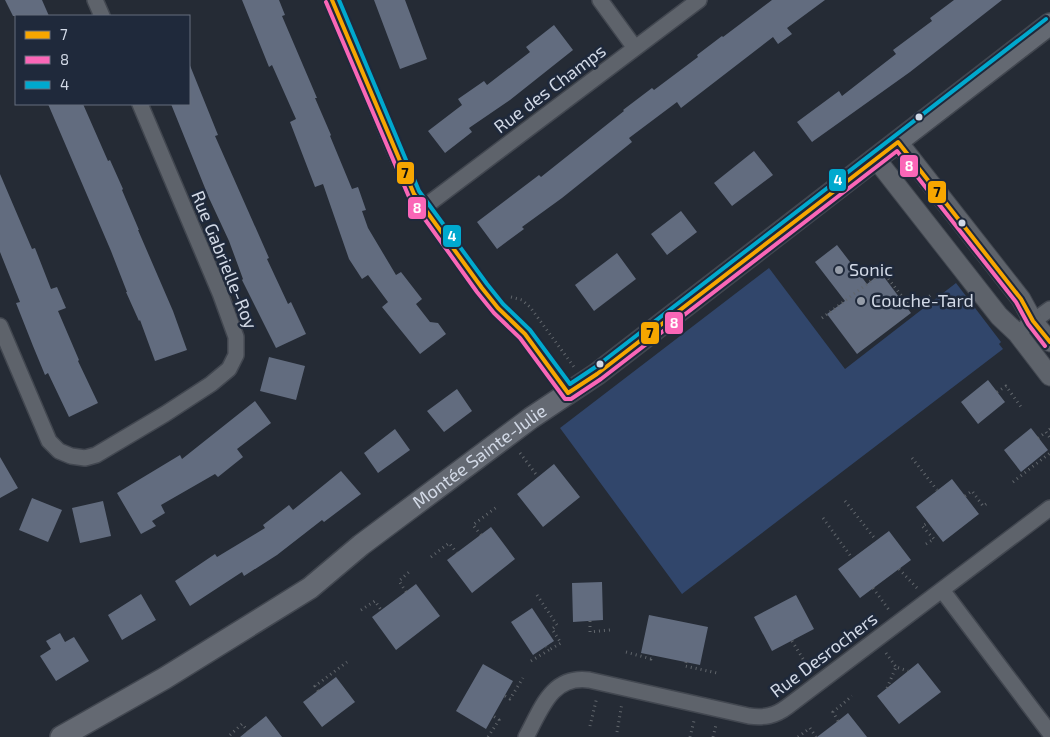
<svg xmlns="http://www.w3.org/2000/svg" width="1050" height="737" font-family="'Exo 2',sans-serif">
  <rect width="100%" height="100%" fill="#252b35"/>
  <!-- green -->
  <path fill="#31466b" d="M 769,268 L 845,369 L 956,283 L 1001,342 L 999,344 L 1003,349 L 682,594 L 560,428 Z"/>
  <!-- building -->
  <path fill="#626c7f" d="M 5,0 L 42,0 L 49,16 L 13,16 Z
    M 242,0 L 279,0 L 285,15 L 282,16 L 317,98 L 315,98 L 331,135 L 330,136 L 352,189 L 358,187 L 366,210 L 362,211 L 368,228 L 396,275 L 401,272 L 422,299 L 416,304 L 430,322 L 438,323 L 446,334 L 420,354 L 382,307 L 388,302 L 368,275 L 362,279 L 349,259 L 323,184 L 315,187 L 290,122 L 296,119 L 272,65 L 269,67 Z
    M 374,0 L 405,0 L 427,59 L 400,69 Z
    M 772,0 L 825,0 L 787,28 L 792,34 L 778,44 L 773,37 L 681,108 L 677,102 L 629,138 L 632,142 L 562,198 L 522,227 L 524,229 L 497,249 L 477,222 L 539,175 L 541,177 L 624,111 L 623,110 L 652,88 L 654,90 L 698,57 L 697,55 L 722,36 L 723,37 Z
    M 954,0 L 1002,0 L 910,72 L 812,142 L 797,122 L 839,91 L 842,96 L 896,54 L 893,50 L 932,21 L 930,18 Z
    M 554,25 L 573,50 L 510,100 L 469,128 L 472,132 L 445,153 L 428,131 L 462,105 L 458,99 L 484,81 L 487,85 L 530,52 L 526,47 Z
    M 189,63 L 218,135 L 215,136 L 269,258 L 267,259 L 288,304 L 291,302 L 306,334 L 276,348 L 242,280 L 243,279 L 229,241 L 209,198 L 171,104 L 189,104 Z
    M 48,104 L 83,104 L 108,161 L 110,160 L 123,189 L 122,190 L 139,230 L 138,230 L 173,311 L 187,350 L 155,361 L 140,320 L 139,321 L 126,292 L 127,292 L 111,251 Z
    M 754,151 L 773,175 L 732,206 L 714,183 Z
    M 0,174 L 32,249 L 35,248 L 51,289 L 57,287 L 66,308 L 58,311 L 79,360 L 78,361 L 98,403 L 69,417 L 48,373 L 45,375 L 33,346 L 16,303 L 20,302 L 0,252 Z
    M 681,211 L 697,232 L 667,255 L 651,234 Z
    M 837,245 L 867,284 L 881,273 L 911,313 L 857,354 L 827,314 L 845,301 L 815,262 Z
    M 617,253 L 636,279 L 594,311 L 575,285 Z
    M 269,357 L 305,366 L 296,400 L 260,391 Z
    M 988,380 L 1005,402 L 978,424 L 961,402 Z
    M 457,389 L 472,411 L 444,432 L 427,411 Z
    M 255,401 L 271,423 L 237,449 L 243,457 L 218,477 L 215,474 L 161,505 L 165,513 L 152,521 L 156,526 L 141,534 L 117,493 L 180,455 L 182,459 Z
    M 1031,428 L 1048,450 L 1021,472 L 1004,450 Z
    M 395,429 L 410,450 L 378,473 L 364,453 Z
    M 0,457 L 18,488 L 0,498 Z
    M 554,464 L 580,497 L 543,527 L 517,494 Z
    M 341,471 L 361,494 L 324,522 L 322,520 L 277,555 L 244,576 L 242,572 L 190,606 L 175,581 L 215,554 L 217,557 L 265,528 L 263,525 L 289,505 L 293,510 Z
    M 952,479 L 979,514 L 943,542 L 916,507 Z
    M 32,498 L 62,510 L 48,542 L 19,530 Z
    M 103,501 L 111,536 L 80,543 L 72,508 Z
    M 491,527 L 515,559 L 472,593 L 447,560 Z
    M 889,531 L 911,560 L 860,598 L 838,569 Z
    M 602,582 L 603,620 L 573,622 L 572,583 Z
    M 416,584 L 440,616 L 396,650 L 372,617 Z
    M 141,594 L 156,620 L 122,640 L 108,615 Z
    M 796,595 L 814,629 L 772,651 L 754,617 Z
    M 532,608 L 554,641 L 533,655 L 511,622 Z
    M 649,615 L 708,627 L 700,665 L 641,653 Z
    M 60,633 L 65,642 L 74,637 L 89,661 L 56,681 L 40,656 L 51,649 L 46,641 Z
    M 918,663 L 941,692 L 899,724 L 877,696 Z
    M 483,664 L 513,681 L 486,729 L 456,711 Z
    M 336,677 L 355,702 L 322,727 L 303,702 Z
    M 848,713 L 867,737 L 817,737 L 838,721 Z
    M 266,716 L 282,737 L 240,737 Z"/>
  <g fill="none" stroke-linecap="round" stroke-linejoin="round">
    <!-- minor casing -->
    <g stroke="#424750" stroke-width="18">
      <path id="minor" d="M 95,0 L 102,16
        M 332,0 L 393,147 L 414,194 L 482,288 L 498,308 L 525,334 L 568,393
        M 600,0 L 635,48
        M 423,208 L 699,0
        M 0,326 L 49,441 L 59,451 L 71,456 L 85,458 L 96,455 L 165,414 L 211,384 L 229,369 L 236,355 L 236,337 L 220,293 L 140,104
        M 1025,327 L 1050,309
        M 942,590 L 1050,733
        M 526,737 C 541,710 551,675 589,680 L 749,716 C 764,718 775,716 787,707 L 1050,508"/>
    </g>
    <!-- tertiary casing -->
    <g stroke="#424750" stroke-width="21">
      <path id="tertiary" d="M 898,142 L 1021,299 L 1033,321 L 1050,342
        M 876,159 L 999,316 L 1017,333 L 1050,376"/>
    </g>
    <!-- secondary casing -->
    <g stroke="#424750" stroke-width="24">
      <g id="secondary">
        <path id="s1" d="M 61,737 L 165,678 L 310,588 L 361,545 L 531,418 L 597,374 L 1050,24"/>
      </g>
    </g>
    <!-- path -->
    <path stroke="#61666c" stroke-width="3" stroke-dasharray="1 4" stroke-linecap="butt" d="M 880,268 L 883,272
      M 511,297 L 522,300 L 530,307 L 574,367
      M 822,318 L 883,272 L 912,309 L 931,295
      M 997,392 L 1006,386 L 1021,407
      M 1050,429 L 1046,432 L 1050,438
      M 1038,438 L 1046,432
      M 520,453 L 538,477
      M 912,458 L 937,490
      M 1013,482 L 1050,453
      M 965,496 L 972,491 L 983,506 L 989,502
      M 845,501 L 876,540
      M 823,518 L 852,558
      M 481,535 L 473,525 L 498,506
      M 926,544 L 934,539 L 922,526 L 928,523
      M 431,557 L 449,543 L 457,553
      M 899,569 L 917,588
      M 873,588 L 889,610
      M 406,592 L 399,581 L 409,572
      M 537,595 L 557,625 L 552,629 L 561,643 L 549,650
      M 361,610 L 375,601 L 381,610
      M 590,621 L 590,632 L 610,630
      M 792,641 L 810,670
      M 626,652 L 651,659 L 652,655
      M 886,653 L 896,667
      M 531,661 L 549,650 L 546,647
      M 686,662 L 685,666 L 717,673
      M 887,688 L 896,667 L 908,671
      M 318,691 L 315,686 L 347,662
      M 505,696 L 510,699 L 523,678
      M 838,721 L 833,712 L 852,696
      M 590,726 L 597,697
      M 617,732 L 622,703
      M 230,735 L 242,724 L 248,731
      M 488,737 L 499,720 L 493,716
      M 690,737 L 694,721
      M 713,737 L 716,725
      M 798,737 L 810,728 L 816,737"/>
    <!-- minor -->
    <use href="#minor" stroke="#5e636b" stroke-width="15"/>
    <!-- tertiary -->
    <use href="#tertiary" stroke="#5e636b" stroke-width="19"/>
    <!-- secondary -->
    <use href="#secondary" stroke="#646972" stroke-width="21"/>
    <!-- bus-1 casing -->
    <g stroke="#1f293b" stroke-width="8">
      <path id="bus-1" d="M 332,0 L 414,194 L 482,288 L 498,308 L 525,334 L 568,393 L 597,374 L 898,142 L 1021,299 L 1033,321 L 1050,342"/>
    </g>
    <!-- bus-2 casing -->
    <g stroke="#1f293b" stroke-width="8">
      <path id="bus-2" d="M 326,2 L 409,197 L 477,292 L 494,313 L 520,338 L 565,399 L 571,399 L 601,379 L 897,151 L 1016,302 L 1028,324 L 1045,346"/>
    </g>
    <!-- bus-3 casing -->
    <g stroke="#1f293b" stroke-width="8">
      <path id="bus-3" d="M 339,0 L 419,191 L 487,284 L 503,304 L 530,330 L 570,384 L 597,366 L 1046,19"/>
    </g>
    <!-- bus-1 -->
    <use href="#bus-1" stroke="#f7a600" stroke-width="4"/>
    <!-- bus-2 -->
    <use href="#bus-2" stroke="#fa66b7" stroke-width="4"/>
    <!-- bus-3 -->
    <use href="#bus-3" stroke="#00a9ce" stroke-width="4"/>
  </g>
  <!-- markers -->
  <g fill="#d2d9e6" stroke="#1f293b" stroke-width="2">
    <circle cx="919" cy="117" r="4.5"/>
    <circle cx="962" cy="223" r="4.5"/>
    <circle cx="600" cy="364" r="4.5"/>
  </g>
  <g fill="#959ca8" stroke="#1f293b" stroke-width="2">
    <circle cx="839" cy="270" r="5"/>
    <circle cx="861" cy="301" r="5"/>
  </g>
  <g text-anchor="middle" stroke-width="5" stroke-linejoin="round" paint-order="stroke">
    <!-- street labels -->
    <g font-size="18" fill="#d2d9e6" stroke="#1f293b">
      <text transform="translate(550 89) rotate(-37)" y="6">Rue des Champs</text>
      <text transform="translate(224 260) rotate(68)" y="6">Rue Gabrielle-Roy</text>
      <text dy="6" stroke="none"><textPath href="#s1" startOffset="505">Montée Sainte-Julie</textPath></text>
      <text transform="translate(824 655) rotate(-37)" y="6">Rue Desrochers</text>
    </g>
    <!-- poi labels -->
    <g font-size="18" fill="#d2d9e6" stroke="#1f293b" text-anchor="start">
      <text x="849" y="276">Sonic</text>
      <text x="871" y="307">Couche-Tard</text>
    </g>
  </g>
  <g stroke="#1f293b" stroke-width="2">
    <rect x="899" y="154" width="20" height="24" rx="5" fill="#fa66b7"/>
    <rect x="396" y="161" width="19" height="24" rx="5" fill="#f7a600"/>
    <rect x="828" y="168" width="19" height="24" rx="5" fill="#00a9ce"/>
    <rect x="927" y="180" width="20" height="24" rx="5" fill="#f7a600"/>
    <rect x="407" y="196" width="20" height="24" rx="5" fill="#fa66b7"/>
    <rect x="442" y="224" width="20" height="24" rx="5" fill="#00a9ce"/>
    <rect x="664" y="311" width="20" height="24" rx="5" fill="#fa66b7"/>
    <rect x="640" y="321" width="20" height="24" rx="5" fill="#f7a600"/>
  </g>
  <g font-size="14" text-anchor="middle" font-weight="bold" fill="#fff">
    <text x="909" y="171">8</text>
    <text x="838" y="185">4</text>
    <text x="417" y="213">8</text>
    <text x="452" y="241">4</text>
    <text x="674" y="328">8</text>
  </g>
  <g font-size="14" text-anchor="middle" font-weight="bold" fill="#111">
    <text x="405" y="178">7</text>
    <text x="937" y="197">7</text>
    <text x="650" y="338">7</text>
  </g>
  <!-- legend -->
  <rect x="15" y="15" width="175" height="90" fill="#1f293b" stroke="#676f7f"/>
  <rect x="25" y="31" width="25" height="8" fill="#f7a600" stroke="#676f7f"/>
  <text x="60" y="40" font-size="15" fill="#d2d9e6">7</text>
  <rect x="25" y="56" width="25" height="8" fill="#fa66b7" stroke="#676f7f"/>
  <text x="60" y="65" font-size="15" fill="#d2d9e6">8</text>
  <rect x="25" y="81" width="25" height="8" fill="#00a9ce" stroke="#676f7f"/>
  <text x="60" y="90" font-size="15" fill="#d2d9e6">4</text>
</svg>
